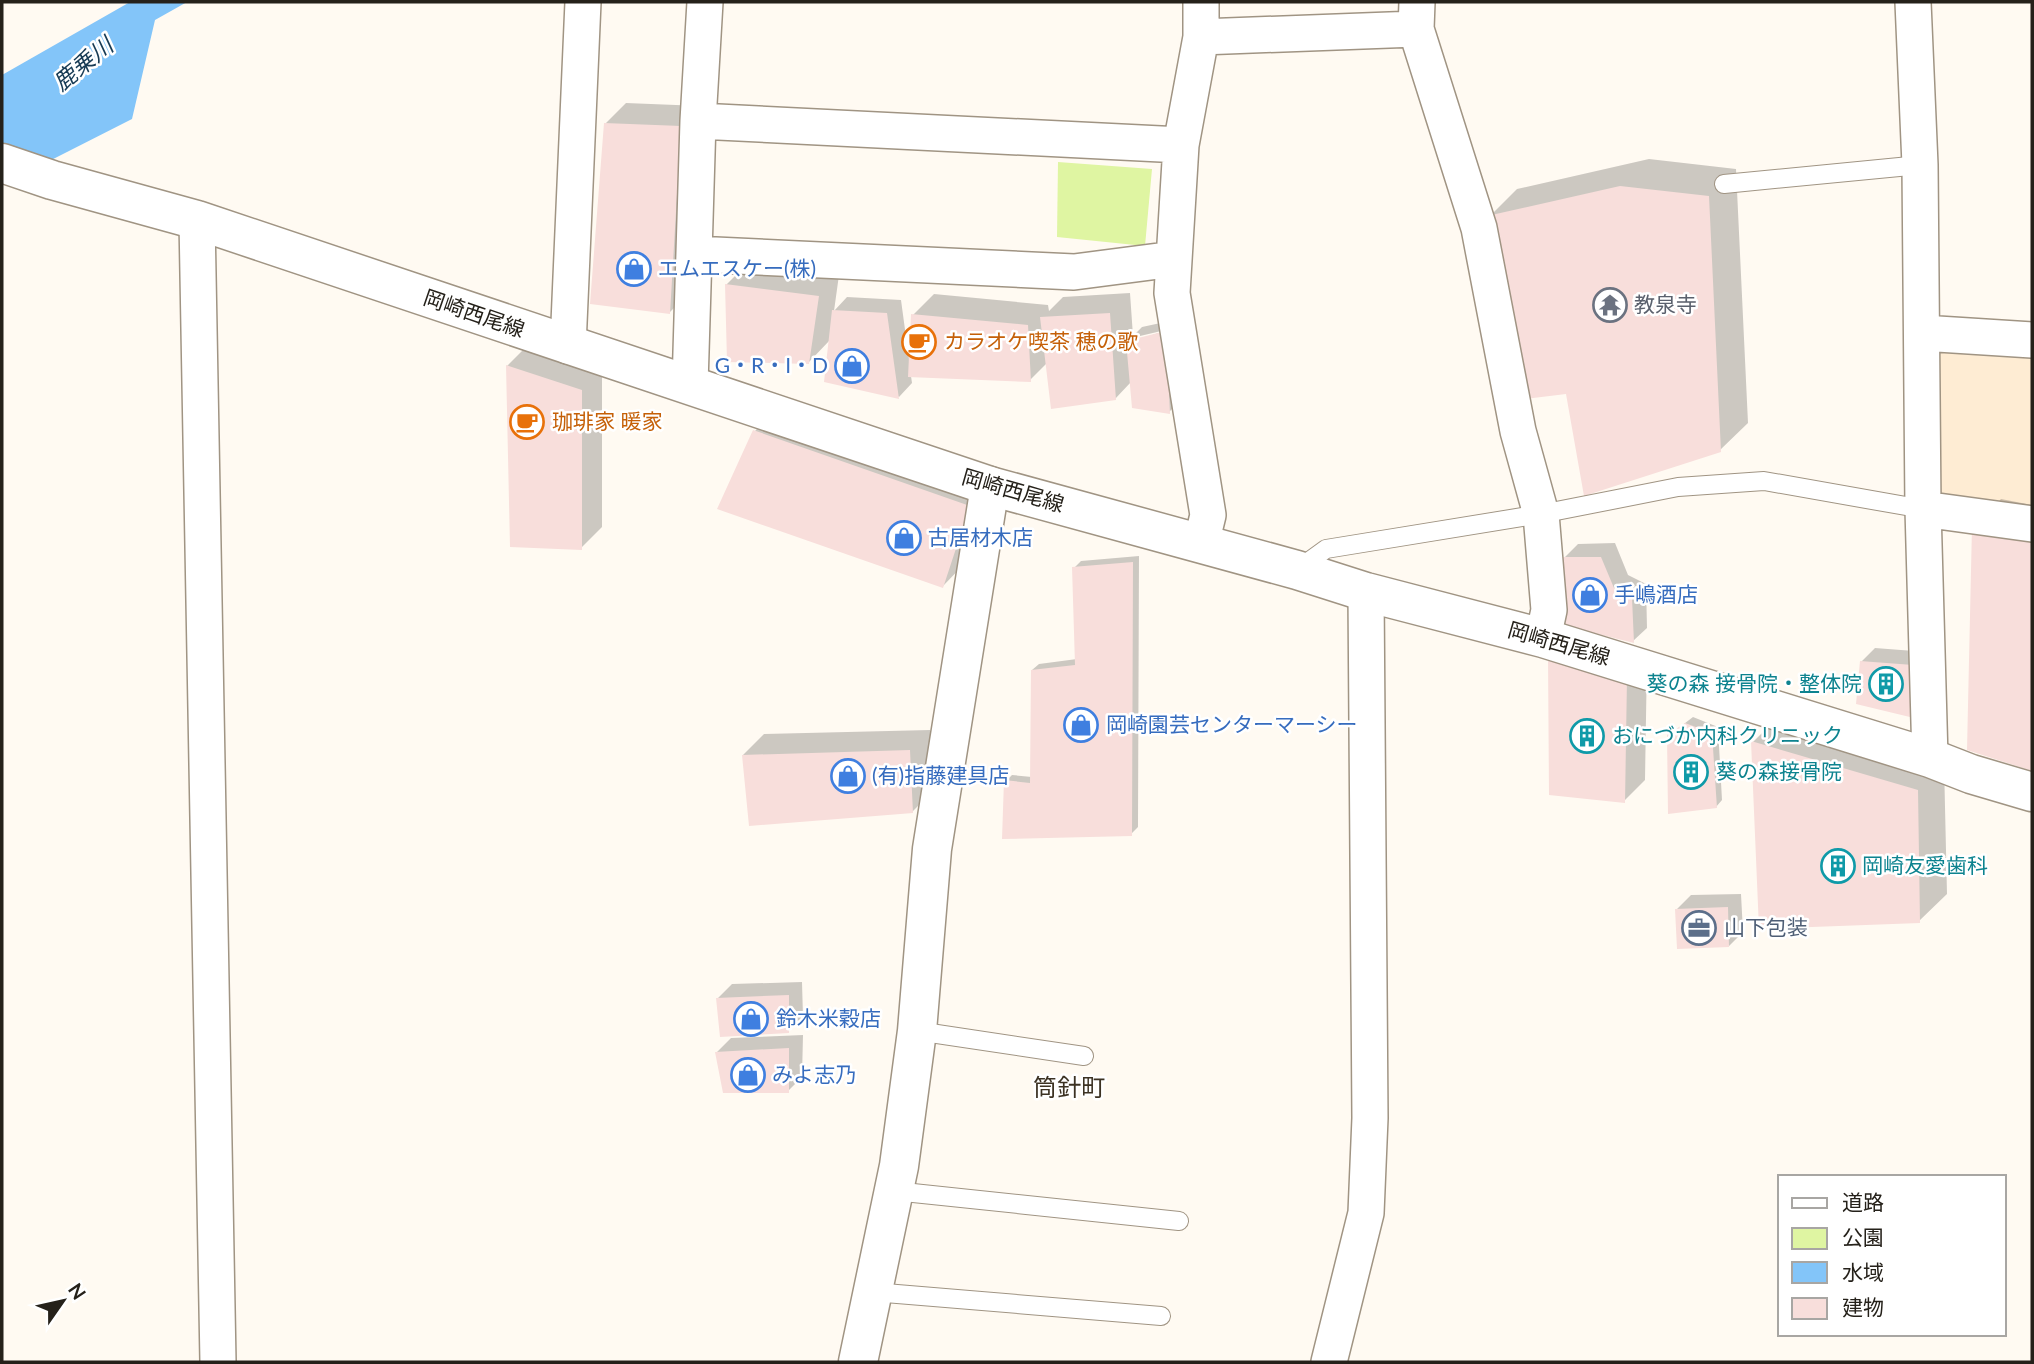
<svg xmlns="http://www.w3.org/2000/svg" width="2034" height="1364" font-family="Lato,'Noto Sans JP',sans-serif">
  <rect width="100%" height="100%" fill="#fffaf2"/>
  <!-- built -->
  <path fill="#feecd3" d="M 1938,351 L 2032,357 L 2032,511 L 1940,496 Z"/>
  <!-- green -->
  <path fill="#dff5a2" d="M 1058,162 L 1152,169 L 1145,246 L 1057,237 Z"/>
  <!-- water -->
  <path fill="#83c5f9" d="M 130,2 L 187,2 L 155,20 L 132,119 L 2,185 L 2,75 Z"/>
  <!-- shadow -->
  <path fill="#0003" fill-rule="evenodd" d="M 626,103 L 701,106 L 691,291 L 670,312 L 605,124 Z
    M 1649,159 L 1736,169 L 1748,423 L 1720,450 L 1567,392 L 1489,217 L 1517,189 Z
    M 747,264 L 839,275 L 834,311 L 847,297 L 901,300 L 909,359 L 913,315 L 934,294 L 1048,305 L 1049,311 L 1063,297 L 1130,293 L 1133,336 L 1142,327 L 1179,319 L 1183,398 L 1169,412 L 1131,382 L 1115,399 L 1047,363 L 1030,380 L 911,376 L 912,383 L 899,397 L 830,340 L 809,362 L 726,285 ZM 1174,328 L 1140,339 L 1140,336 Z
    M 528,345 L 602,369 L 602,527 L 581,548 L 507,366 Z
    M 782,403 L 996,479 L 970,558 L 943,586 L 755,431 Z
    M 2001,499 L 2032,505 L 2032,769 L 1969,749 L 1974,526 Z
    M 1615,543 L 1628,575 L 1646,584 L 1647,628 L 1633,641 L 1564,558 L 1578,544 Z
    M 1139,556 L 1138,827 L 1131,834 L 1006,781 L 1012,775 L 1032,777 L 1032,670 L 1039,664 L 1077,659 L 1074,568 L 1081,561 Z
    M 1570,636 L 1647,657 L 1645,780 L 1624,801 Z
    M 1875,648 L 1927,652 L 1928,702 L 1861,662 Z
    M 1780,715 L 1944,763 L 1947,894 L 1919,921 L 1753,742 Z
    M 1693,717 L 1718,727 L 1722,800 L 1716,807 L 1668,736 Z
    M 930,730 L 933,791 L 912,812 L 743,755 L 764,734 Z
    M 1741,894 L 1743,932 L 1729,946 L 1677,909 L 1691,895 Z
    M 802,982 L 803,1017 L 788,1031 L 718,998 L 732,984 Z
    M 803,1035 L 802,1077 L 788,1091 L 717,1052 L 731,1038 Z"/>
  <!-- building -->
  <path fill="#f8dedb" d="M 604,123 L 681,126 L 670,314 L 590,304 Z
    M 1620,186 L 1709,196 L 1721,452 L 1584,496 L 1566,394 L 1525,399 L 1487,216 Z
    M 725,284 L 819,296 L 809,364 L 727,362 Z
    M 832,310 L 887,313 L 899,399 L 824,382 Z
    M 1110,313 L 1116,400 L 1051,409 L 1040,317 Z
    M 911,314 L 1028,325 L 1031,382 L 908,377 Z
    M 1166,331 L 1170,414 L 1132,408 L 1126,341 Z
    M 506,365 L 582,390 L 582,550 L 510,547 Z
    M 753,430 L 970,506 L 943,588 L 717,509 Z
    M 1972,526 L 2032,537 L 2032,771 L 1967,750 Z
    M 1563,557 L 1601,557 L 1614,588 L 1632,598 L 1634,643 L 1554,623 Z
    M 1133,562 L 1132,836 L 1002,839 L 1004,780 L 1030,783 L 1031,670 L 1075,665 L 1072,567 Z
    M 1548,656 L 1627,678 L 1625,803 L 1549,795 Z
    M 1860,661 L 1913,665 L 1914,718 L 1856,704 Z
    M 1685,723 L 1712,733 L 1717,808 L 1668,814 L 1667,735 Z
    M 1751,741 L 1918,790 L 1920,923 L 1759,929 Z
    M 910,750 L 913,813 L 749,826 L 742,755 Z
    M 1728,907 L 1729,947 L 1677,949 L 1675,909 Z
    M 789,995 L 789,1033 L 720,1037 L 716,998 Z
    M 789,1048 L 789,1093 L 723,1093 L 715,1052 Z"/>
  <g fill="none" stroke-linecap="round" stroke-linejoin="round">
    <!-- service casing -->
    <g stroke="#a09483" stroke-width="20">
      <path id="service" d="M 1724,184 L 1920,165
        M 1297,570 L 1326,549 L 1541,514 L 1678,487 L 1764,481 L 1923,509
        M 917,1031 L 1084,1056
        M 894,1191 L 1179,1221
        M 873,1292 L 1161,1316"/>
    </g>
    <!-- minor casing -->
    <g stroke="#a09483" stroke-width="38">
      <path id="minor" d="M 1417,2 L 1416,29 L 1479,228 L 1518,431 L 1541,514 L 1549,610 L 1543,638
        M 1913,2 L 1920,165 L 1923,509 L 1930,758
        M 1201,37 L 1416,29
        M 698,121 L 1181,145
        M 197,220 L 218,1362
        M 694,254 L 1074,272 L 1174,259
        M 1922,333 L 2032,340
        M 568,346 L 583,2
        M 690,385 L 698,121 L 705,2
        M 1923,509 L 2032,524
        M 1201,544 L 1208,515 L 1172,293 L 1181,145 L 1201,37 L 1201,2
        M 1329,1362 L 1366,1213 L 1370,1118 L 1366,592"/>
    </g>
    <!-- tertiary casing -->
    <g stroke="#a09483" stroke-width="41">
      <path id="tertiary" d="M 858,1362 L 899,1166 L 917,1031 L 932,849 L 990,486"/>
    </g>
    <!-- primary casing -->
    <g stroke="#a09483" stroke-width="41">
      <path id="primary" d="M 2,163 L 52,180 L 197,220 L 990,486 L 1297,570 L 1366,592 L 1543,638 L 1930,758 L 1971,774 L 2032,792"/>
    </g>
    <!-- service -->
    <use href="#service" stroke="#fff" stroke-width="18"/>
    <!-- minor -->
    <use href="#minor" stroke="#fff" stroke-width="35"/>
    <!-- tertiary -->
    <use href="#tertiary" stroke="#fff" stroke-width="38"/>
    <!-- primary -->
    <use href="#primary" stroke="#fff" stroke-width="38"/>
  </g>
  <!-- icons -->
  <defs>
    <g id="shop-ring" transform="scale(1.75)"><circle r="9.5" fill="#fff" stroke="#3f7fe0" stroke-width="1.5"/><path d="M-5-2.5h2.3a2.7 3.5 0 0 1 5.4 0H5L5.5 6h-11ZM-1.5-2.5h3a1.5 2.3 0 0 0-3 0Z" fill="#3f7fe0"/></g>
    <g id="temple-ring" transform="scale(1.75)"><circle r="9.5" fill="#fff" stroke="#6b7280" stroke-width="1.5"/><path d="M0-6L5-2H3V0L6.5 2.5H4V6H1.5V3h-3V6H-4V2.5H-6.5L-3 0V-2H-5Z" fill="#6b7280"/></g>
    <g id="cafe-ring" transform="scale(1.75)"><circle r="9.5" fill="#fff" stroke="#e8710a" stroke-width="1.5"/><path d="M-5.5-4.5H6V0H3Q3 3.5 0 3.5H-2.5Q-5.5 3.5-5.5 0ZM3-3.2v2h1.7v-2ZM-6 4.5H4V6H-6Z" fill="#e8710a"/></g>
    <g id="building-ring" transform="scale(1.75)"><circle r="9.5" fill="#fff" stroke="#0f9aa8" stroke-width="1.5"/><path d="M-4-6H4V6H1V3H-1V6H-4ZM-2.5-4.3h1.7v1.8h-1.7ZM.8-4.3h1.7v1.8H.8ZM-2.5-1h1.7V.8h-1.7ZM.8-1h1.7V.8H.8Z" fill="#0f9aa8"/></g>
    <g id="office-ring" transform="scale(1.75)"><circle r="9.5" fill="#fff" stroke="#5c6f8a" stroke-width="1.5"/><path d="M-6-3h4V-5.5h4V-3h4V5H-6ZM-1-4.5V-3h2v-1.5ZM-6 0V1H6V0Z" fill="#5c6f8a"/></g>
  </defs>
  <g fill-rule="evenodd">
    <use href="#shop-ring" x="634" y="269"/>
    <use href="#temple-ring" x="1610" y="305"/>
    <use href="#cafe-ring" x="919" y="342"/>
    <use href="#shop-ring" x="852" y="366"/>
    <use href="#cafe-ring" x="527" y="422"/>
    <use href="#shop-ring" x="904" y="538"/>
    <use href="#shop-ring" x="1590" y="595"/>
    <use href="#building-ring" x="1886" y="684"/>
    <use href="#shop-ring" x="1081" y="725"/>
    <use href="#building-ring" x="1587" y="736"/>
    <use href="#building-ring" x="1691" y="772"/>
    <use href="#shop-ring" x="848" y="776"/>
    <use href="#building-ring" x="1838" y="866"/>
    <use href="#office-ring" x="1699" y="928"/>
    <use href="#shop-ring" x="751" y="1019"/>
    <use href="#shop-ring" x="748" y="1075"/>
  </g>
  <g text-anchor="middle" stroke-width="5" stroke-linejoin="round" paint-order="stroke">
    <!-- shop labels -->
    <g font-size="21" fill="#366cbe" stroke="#fff" text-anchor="start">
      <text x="658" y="276">エムエスケー(株)</text>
      <text x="828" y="373" text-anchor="end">G・R・I・D</text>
      <text x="928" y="545">古居材木店</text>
      <text x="1614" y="602">手嶋酒店</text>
      <text x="1106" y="732">岡崎園芸センターマーシー</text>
      <text x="872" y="783">(有)指藤建具店</text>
      <text x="776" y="1026">鈴木米穀店</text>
      <text x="772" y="1082">みよ志乃</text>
    </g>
    <!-- worship labels -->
    <g font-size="21" fill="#5b616d" stroke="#fff" text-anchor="start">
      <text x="1634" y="312">教泉寺</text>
    </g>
    <!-- street labels -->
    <g font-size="21" fill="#25211a" stroke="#fff">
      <text transform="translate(474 314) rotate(19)" y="7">岡崎西尾線</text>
      <text transform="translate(1013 491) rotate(16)" y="7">岡崎西尾線</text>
      <text transform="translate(1559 644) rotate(16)" y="7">岡崎西尾線</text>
    </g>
    <!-- food labels -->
    <g font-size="21" fill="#c56008" stroke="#fff" text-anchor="start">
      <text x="944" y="349">カラオケ喫茶 穂の歌</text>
      <text x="552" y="429">珈琲家 暖家</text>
    </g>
    <!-- culture labels -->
    <g font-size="21" fill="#0d838f" stroke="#fff" text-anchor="start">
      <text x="1862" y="691" text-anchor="end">葵の森 接骨院・整体院</text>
      <text x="1612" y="743">おにづか内科クリニック</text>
      <text x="1716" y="779">葵の森接骨院</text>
      <text x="1862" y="873">岡崎友愛歯科</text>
    </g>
    <!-- service labels -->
    <g font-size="21" fill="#4e5e75" stroke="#fff" text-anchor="start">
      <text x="1724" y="935">山下包装</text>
    </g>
    <!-- water labels -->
    <g font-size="23" font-style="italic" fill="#173b55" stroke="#fff">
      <text transform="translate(83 64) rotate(-39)" y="8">鹿乗川</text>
    </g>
    <!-- quarter labels -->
    <g font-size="24" fill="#3c3223" stroke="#fff">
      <text x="1069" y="1096">筒針町</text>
    </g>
  </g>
  <!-- border -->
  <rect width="2034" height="1364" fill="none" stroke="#25211a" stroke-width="7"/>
  <!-- legend -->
  <rect x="1778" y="1175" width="228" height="161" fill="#ffffff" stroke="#a8a6a3" stroke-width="2"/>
  <rect x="1792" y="1198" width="35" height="10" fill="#ffffff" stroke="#a8a6a3" stroke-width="2"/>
  <text x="1842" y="1210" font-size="21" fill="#25211a">道路</text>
  <rect x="1792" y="1228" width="35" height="21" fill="#dff5a2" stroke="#a8a6a3" stroke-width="2"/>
  <text x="1842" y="1245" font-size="21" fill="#25211a">公園</text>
  <rect x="1792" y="1262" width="35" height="21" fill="#83c5f9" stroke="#a8a6a3" stroke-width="2"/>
  <text x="1842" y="1280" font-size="21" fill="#25211a">水域</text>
  <rect x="1792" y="1298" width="35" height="21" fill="#f8dedb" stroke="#a8a6a3" stroke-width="2"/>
  <text x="1842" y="1315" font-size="21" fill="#25211a">建物</text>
  <!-- north arrow -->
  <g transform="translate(63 1301) rotate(56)" stroke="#ffffff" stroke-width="5" paint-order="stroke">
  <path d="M0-5L12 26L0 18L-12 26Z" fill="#25211a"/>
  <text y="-10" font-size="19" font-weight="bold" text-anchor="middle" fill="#25211a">N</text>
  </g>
</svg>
